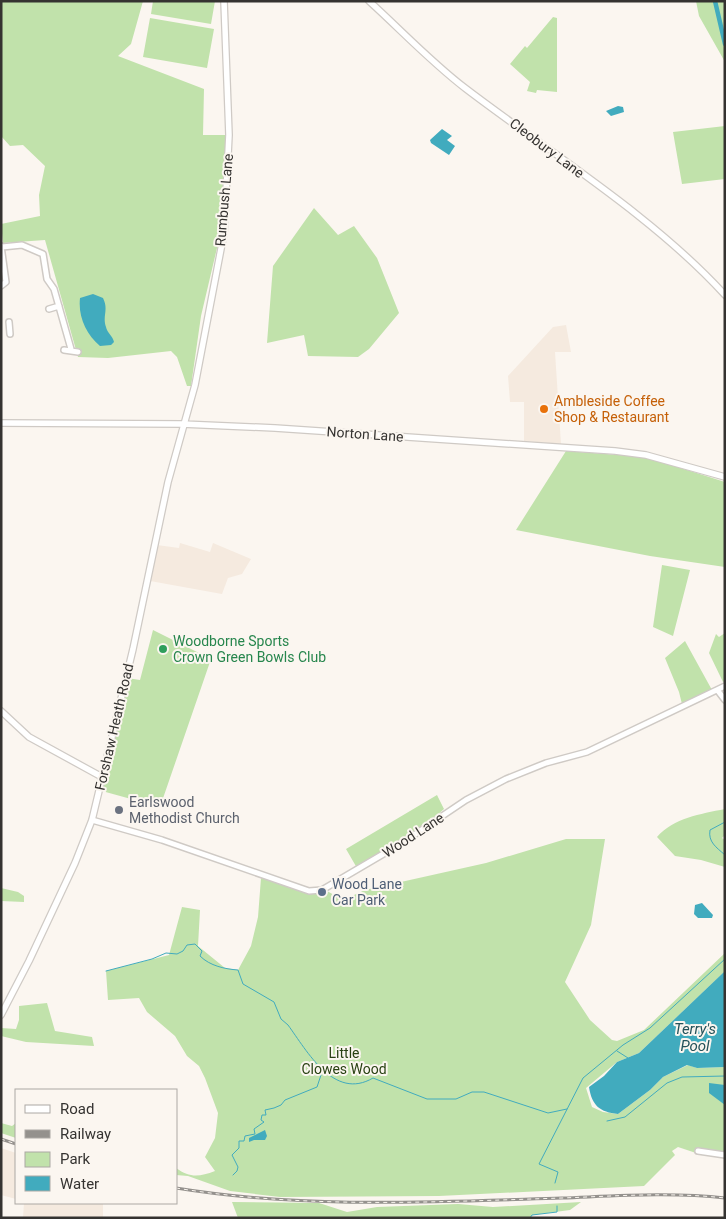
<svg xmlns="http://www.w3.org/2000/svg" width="726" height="1219" font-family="Roboto,sans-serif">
  <rect width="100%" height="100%" fill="#fbf6f0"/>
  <!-- built -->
  <path fill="#f5eadf" d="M 566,325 L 571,352 L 555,352 L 561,444 L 524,441 L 524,402 L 510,402 L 508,376 L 553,327 Z
    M 180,543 L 210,552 L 213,543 L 251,559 L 242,574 L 228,578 L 222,594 L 150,581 L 157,545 L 179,548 Z
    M 1,1148 L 16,1153 L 16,1199 L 1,1195 Z
    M 24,1203 L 103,1203 L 103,1218 L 23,1218 Z"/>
  <!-- green -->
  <path fill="#c1e2ab" d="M 1,1 L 143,1 L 131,44 L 118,56 L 204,89 L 203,135 L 226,135 L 221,231 L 201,316 L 191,386 L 187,386 L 177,357 L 171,351 L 108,358 L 78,357 L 45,240 L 3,243 L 1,224 L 40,216 L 39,195 L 45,166 L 23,145 L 10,146 L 1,136 Z
    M 153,1 L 215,1 L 211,24 L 151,14 Z
    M 696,1 L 725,1 L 725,62 L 699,16 Z
    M 553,17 L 557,18 L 557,92 L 537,90 L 536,93 L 527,91 L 530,82 L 510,64 L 525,46 L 527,48 Z
    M 150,18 L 214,29 L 207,68 L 143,57 Z
    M 725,126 L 725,179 L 682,184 L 673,132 Z
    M 314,208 L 338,235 L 354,226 L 377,258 L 399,313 L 369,349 L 358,357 L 308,356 L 304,335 L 267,343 L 273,266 Z
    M 566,451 L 646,457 L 725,482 L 725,567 L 650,556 L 516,530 Z
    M 662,565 L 690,570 L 673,636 L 653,627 Z
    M 153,630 L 211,659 L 160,807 L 102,791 L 127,678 L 140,680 Z
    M 725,633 L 725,681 L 723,682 L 709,653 L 716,634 L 719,637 Z
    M 685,641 L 712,690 L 682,704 L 679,692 L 665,658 Z
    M 437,795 L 444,809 L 429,822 L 357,868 L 346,849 Z
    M 725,809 L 725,835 L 722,838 L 725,840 L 725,867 L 701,860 L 675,856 L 657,837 C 674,818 700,814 725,809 Z
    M 566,839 L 605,839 L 591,925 L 565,982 L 590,1020 L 612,1040 L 617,1041 L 644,1030 L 725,953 L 725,971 L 722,974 L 639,1053 L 617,1062 L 586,1088 L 592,1107 L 603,1112 L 618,1114 L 650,1090 L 663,1077 L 688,1065 L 697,1068 L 725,1067 L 725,1153 L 700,1150 L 699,1154 L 678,1147 L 672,1151 L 675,1155 L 644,1186 L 439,1196 L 280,1197 L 230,1191 L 188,1176 L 176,1175 L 176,1168 C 190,1178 199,1177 215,1171 L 205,1157 L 215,1138 L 218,1113 L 205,1078 L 199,1066 L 187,1056 L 175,1036 L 147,1012 L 139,998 L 108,1000 L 106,971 L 169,955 L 182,907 L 200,910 L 198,946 L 225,968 L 238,970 L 251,946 L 258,917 L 261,878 L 310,893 L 327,891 L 343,900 L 365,890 L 486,863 Z
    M 1,888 L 18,892 L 24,896 L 24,902 L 1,901 Z
    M 47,1003 L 55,1031 L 92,1037 L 94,1046 L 26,1042 L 1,1036 L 1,1028 L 16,1029 L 19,1020 L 19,1006 Z
    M 1,1123 L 12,1126 L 16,1123 L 16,1138 L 1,1133 Z
    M 232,1202 L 319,1203 L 347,1212 L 377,1207 L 458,1204 L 493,1207 L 581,1202 L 570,1210 L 532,1215 L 530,1218 L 238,1218 Z"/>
  <!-- water -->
  <path fill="#41abbe" d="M 618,106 L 623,107 L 624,112 L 611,116 L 606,111 Z
    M 442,129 L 452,136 L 447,140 L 455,146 L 449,155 L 431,143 L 430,140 Z
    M 93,294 L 103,298 C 109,310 102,316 106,327 C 107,333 113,336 114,342 L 111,345 L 100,346 C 86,334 78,317 80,298 Z
    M 702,903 L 713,915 L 712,918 L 698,918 L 694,914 L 695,905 Z
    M 725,971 L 725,1067 L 697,1068 L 687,1065 L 663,1077 L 650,1090 L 618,1114 C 600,1112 592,1106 589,1087 L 604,1076 L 617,1062 L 639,1053 Z
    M 709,1083 L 725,1085 L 725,1105 L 709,1093 Z
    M 265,1130 L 267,1136 L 265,1140 L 254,1140 L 249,1142 L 249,1138 Z"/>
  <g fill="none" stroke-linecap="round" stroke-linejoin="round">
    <!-- stream -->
    <path stroke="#41abbe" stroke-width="1" d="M 725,822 L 710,830 C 708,842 716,847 725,855
      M 106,971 L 152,959 L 166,953 L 177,954 L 183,951 L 187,945 L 195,944 L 202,951 L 200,956 C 210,966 225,969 238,970 L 243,984 L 274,1002 L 281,1019 L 288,1025 C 307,1051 334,1101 373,1078 L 427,1099 L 456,1099 L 472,1092 L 484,1092 L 548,1113 L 567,1109
      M 617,1051 L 628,1058
      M 607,1121 L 625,1117 L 667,1083 L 682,1077 L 725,1076
      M 233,1175 L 237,1171 L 238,1167 L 232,1155 L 239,1148 L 239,1141 L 244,1141 L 245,1136 L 255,1134 L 254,1129 L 264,1122 L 261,1120 L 262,1115 L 266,1115 L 265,1110 L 274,1108 L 281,1105 L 285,1100 L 317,1087 L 322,1072
      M 555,1183 L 558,1172 L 539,1164 L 583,1078 L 623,1045 L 650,1028 L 725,959
      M 530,1218 L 532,1215 L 557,1212 L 557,1206"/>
    <!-- canal -->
    <path stroke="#41abbe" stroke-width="4.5" d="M 715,1 L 725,44"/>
    <!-- minor casing -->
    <g stroke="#cfcac5" stroke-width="8">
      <path id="minor" d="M 1,246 L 6,282 L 1,286
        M 2,247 L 22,245 L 43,254 L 47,279 L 54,289 L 71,349
        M 49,309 L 59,306
        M 9,322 L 10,334
        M 64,350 L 78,352
        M 718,691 L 725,700
        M 92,820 L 162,840 L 309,891 L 322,890 L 402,843 L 466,800 L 506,779 L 546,763 L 587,752 L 725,686
        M 698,1151 L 725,1155"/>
    </g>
    <!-- tertiary casing -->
    <g stroke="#cfcac5" stroke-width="8">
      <path id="tertiary" d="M 369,1 C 401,30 431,62 465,88 C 550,153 653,216 725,295
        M 1,423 L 182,424 L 275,428 L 615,451 L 646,455 L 725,477
        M 1,711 L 29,737 L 102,777
        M 1,1015 L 29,961 L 75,863 L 92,820 L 133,649 L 168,482 L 195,385 L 224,233 L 229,135 L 224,1"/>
    </g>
    <!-- minor -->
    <use href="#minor" stroke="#fff" stroke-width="5"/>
    <!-- tertiary -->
    <use href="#tertiary" stroke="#fff" stroke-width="5.5"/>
    <!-- rail casing -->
    <g stroke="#94918d" stroke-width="3">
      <path id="rail" d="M 1,1139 L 16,1144
        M 176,1188 C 304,1209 433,1202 562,1198 C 616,1196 671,1192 725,1198"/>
    </g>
    <!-- rail -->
    <use href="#rail" stroke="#fbf6f0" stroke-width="1" stroke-dasharray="4" stroke-linecap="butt"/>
  </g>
  <!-- markers -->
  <circle fill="#e8710a" stroke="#fbf6f0" stroke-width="2" cx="544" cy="409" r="5"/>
  <circle fill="#2e9e5b" stroke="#fbf6f0" stroke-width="2" cx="163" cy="649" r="5"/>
  <circle fill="#6b7280" stroke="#fbf6f0" stroke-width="2" cx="119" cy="810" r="5"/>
  <circle fill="#5c6f8a" stroke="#fbf6f0" stroke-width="2" cx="322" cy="892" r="5"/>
  <g text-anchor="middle" stroke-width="4" stroke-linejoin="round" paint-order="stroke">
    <!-- street labels -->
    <g font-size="14" fill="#353331" stroke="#fbf6f0">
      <text transform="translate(547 148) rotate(37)" y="5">Cleobury Lane</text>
      <text transform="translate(224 200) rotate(-85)" y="5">Rumbush Lane</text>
      <text transform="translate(365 434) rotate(4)" y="5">Norton Lane</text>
      <text transform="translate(114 727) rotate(-77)" y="5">Forshaw Heath Road</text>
      <text transform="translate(413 835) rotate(-33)" y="5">Wood Lane</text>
    </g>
    <!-- food labels -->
    <g font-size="14" fill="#c56008" stroke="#fbf6f0" text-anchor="start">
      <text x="554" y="406">Ambleside Coffee<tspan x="554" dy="16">Shop &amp; Restaurant</tspan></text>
    </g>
    <!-- leisure labels -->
    <g font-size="14" fill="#27864d" stroke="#fbf6f0" text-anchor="start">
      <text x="173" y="646">Woodborne Sports<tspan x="173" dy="16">Crown Green Bowls Club</tspan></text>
    </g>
    <!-- worship labels -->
    <g font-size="14" fill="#5b616d" stroke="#fbf6f0" text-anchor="start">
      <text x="129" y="807">Earlswood<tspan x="129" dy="16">Methodist Church</tspan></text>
    </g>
    <!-- service labels -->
    <g font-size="14" fill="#4e5e75" stroke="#fbf6f0" text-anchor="start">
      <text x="332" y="889">Wood Lane<tspan x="332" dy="16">Car Park</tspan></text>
    </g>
    <!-- park labels -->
    <g font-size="14" fill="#284112" stroke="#fbf6f0">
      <text x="344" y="1058">Little<tspan x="344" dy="16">Clowes Wood</tspan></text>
    </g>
    <!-- water labels -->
    <g font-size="15" font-style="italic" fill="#24525a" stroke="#fbf6f0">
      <text x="695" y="1034">Terry's<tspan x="695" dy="17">Pool</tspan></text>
    </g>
  </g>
  <!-- border -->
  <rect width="726" height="1219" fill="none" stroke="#353331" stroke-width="5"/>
  <!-- legend -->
  <rect x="15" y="1089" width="162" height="115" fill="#fbf6f0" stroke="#aca8a4"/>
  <rect x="25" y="1105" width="25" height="8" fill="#ffffff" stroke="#aca8a4"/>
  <text x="60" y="1114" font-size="15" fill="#353331">Road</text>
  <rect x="25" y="1130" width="25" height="8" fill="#94918d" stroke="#aca8a4"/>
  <text x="60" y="1139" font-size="15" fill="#353331">Railway</text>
  <rect x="25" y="1152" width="25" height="15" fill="#c1e2ab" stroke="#aca8a4"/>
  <text x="60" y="1164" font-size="15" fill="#353331">Park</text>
  <rect x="25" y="1176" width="25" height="15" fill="#41abbe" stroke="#aca8a4"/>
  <text x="60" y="1189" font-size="15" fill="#353331">Water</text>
</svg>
